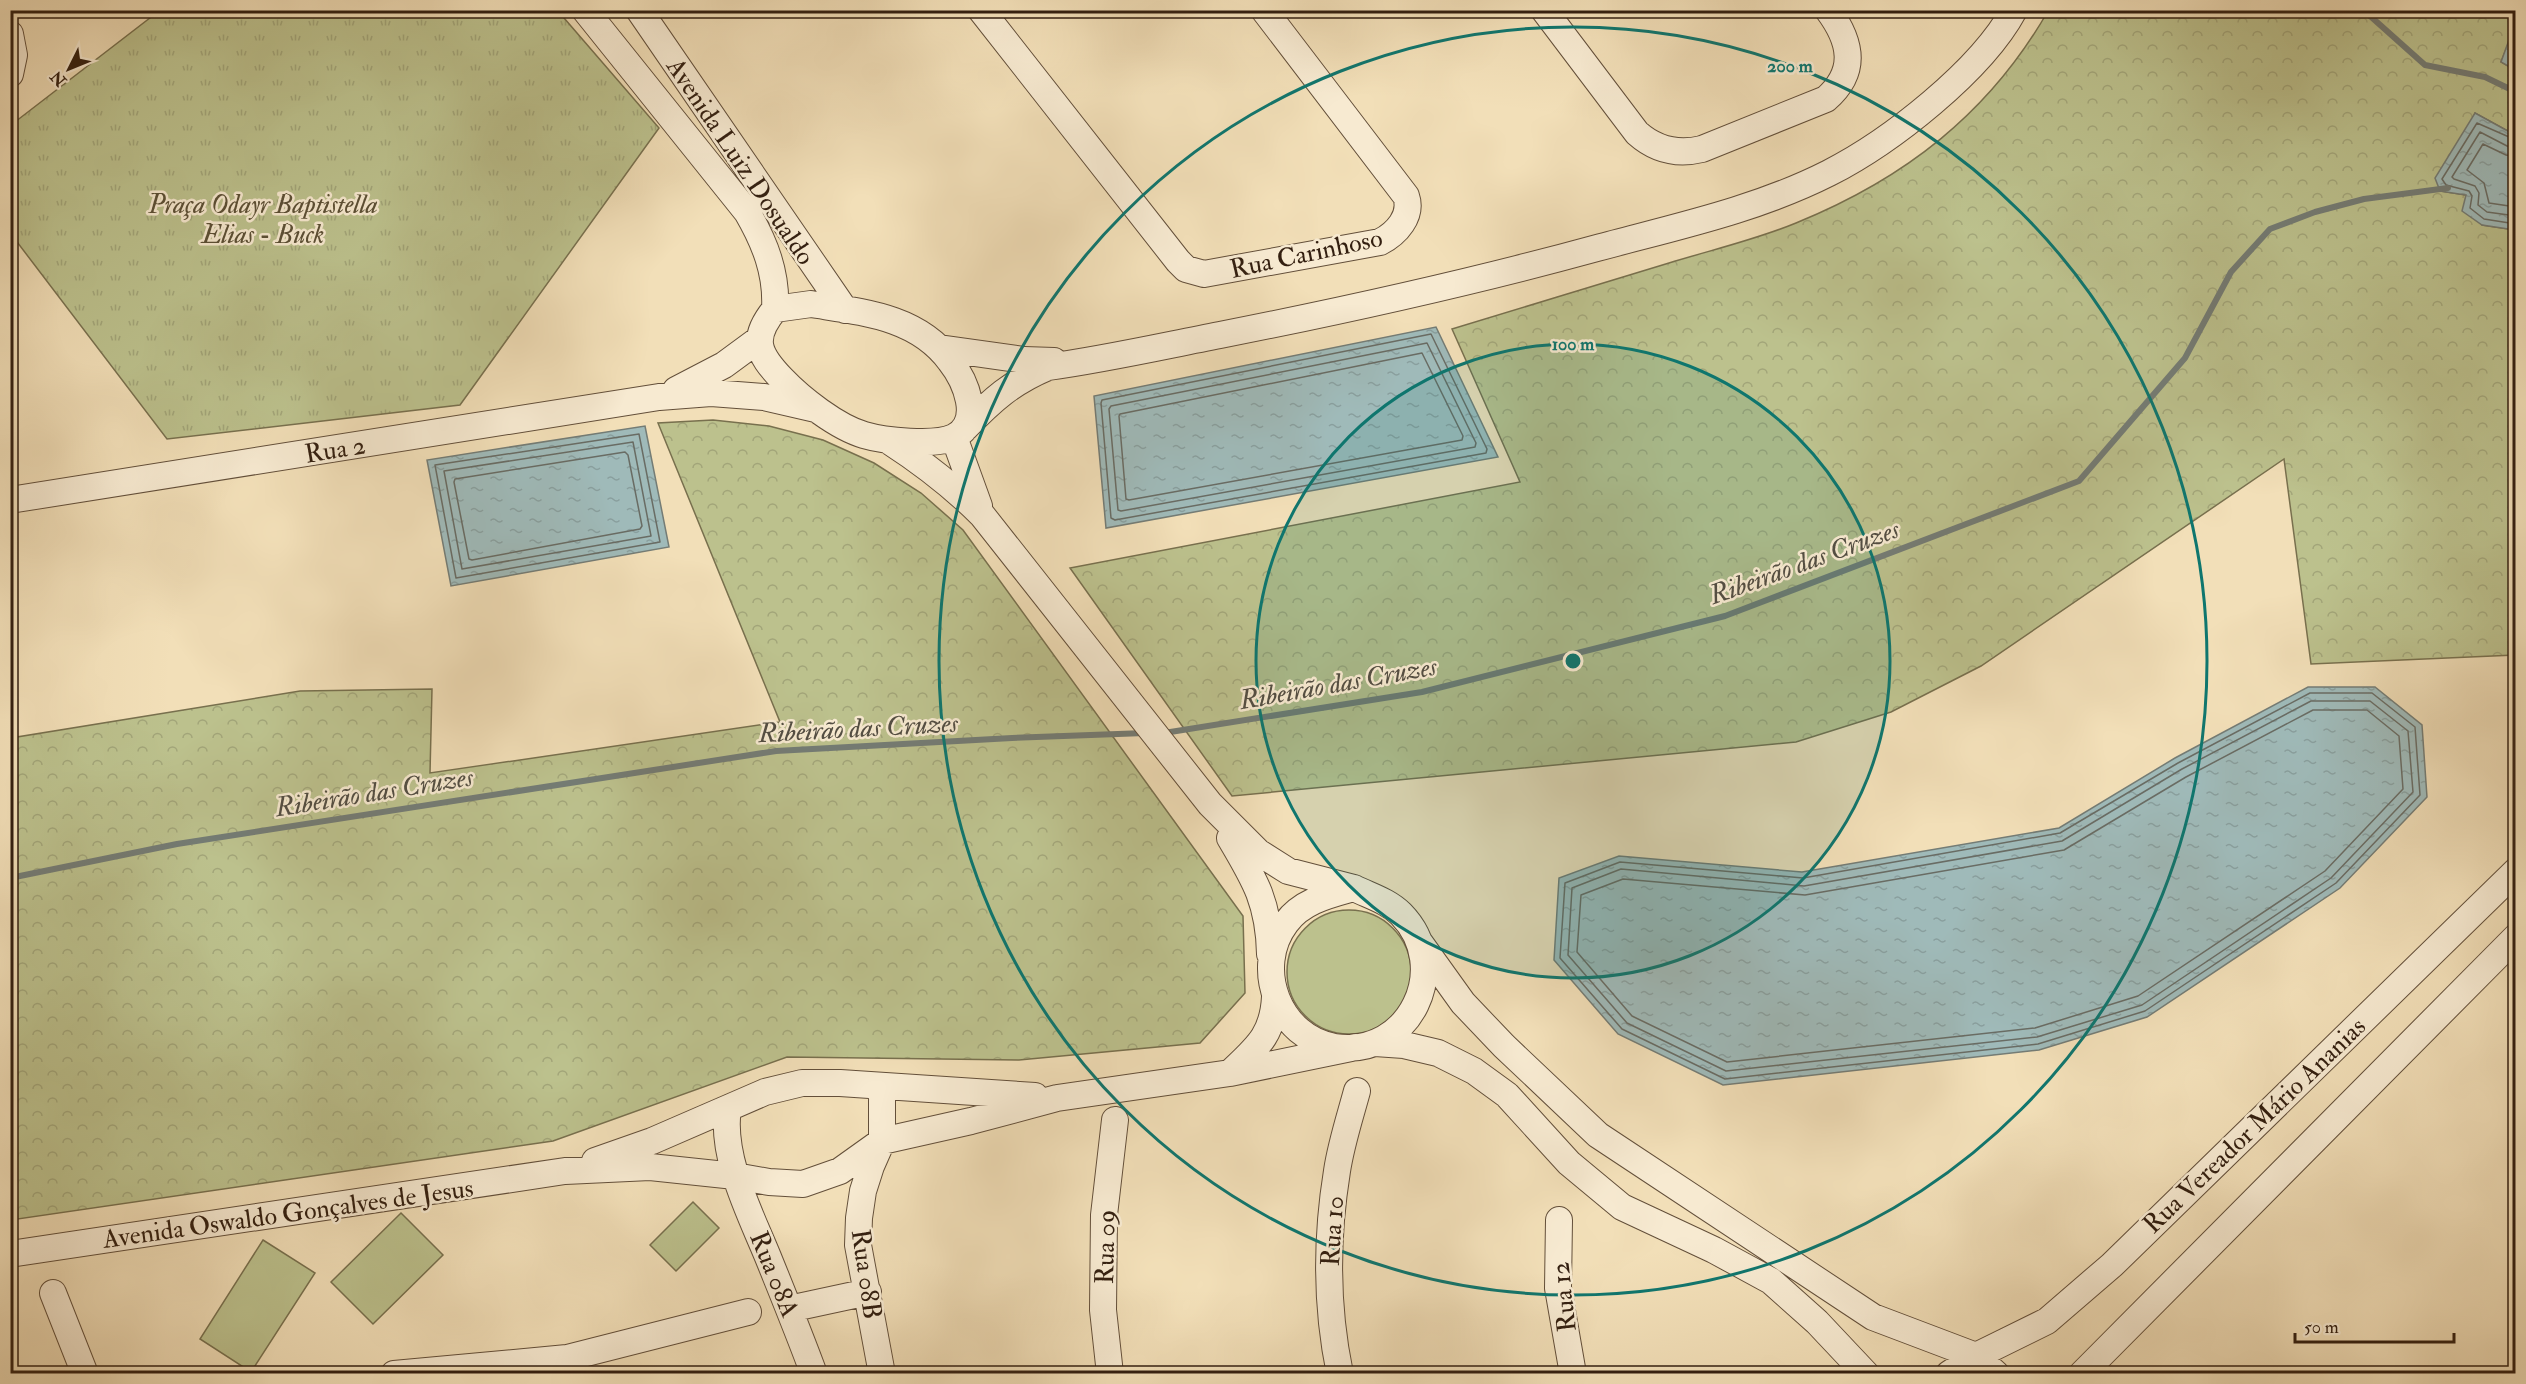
<svg xmlns="http://www.w3.org/2000/svg" width="2526" height="1384" font-family="'IM FELL Double Pica',serif">
  <defs>
    <pattern id="forest-crowns" width="20" height="18" patternUnits="userSpaceOnUse" patternTransform="scale(1.5)"><rect width="20" height="18" fill="#bcc18d"/><path d="M2 6a3 3 0 1 1 6 0M12 15a3 3 0 1 1 6 0" fill="none" stroke="#a2a579"/></pattern>
    <pattern id="park-tufts" width="24" height="20" patternUnits="userSpaceOnUse" patternTransform="scale(1.5)"><rect width="24" height="20" fill="#bcc18d"/><path d="M3 7l-1-3M5 7V3M7 7l1-3M15 17l-1-3M17 17v-4M19 17l1-3" fill="none" stroke="#a2a579"/></pattern>
    <pattern id="water-ripples" width="26" height="14" patternUnits="userSpaceOnUse" patternTransform="scale(1.5)"><rect width="26" height="14" fill="#9fbab9"/><path d="M2 4q2-2 4 0t4 0M15 11q2-2 4 0t4 0" fill="none" stroke="#899f9e"/></pattern>
  </defs>
  <rect width="100%" height="100%" fill="#f2dfb8"/>
  <filter id="stains"><feTurbulence type="fractalNoise" baseFrequency=".00333" numOctaves="4"/><feColorMatrix values="0 0 0 0 .2 0 0 0 0 .09 0 0 0 0 .02 0 0 0 .5 -.17"/></filter>
  <radialGradient id="worn" r=".72"><stop offset=".6" stop-color="#630" stop-opacity="0"/><stop offset="1" stop-color="#630" stop-opacity=".3"/></radialGradient>
  <!-- grass -->
  <path fill="#bcc18d" stroke="#78704e" stroke-width="1.5" d="M1287 972a62 62 0 1 1 124 0a62 62 0 1 1-124 0Z
    M 693,1202 L 719,1228 L 676,1271 L 650,1245 Z
    M 401,1213 L 443,1255 L 373,1324 L 331,1282 Z
    M 263,1240 L 315,1273 L 251,1372 L 200,1339 Z"/>
  <!-- forest -->
  <path fill="url(#forest-crowns)" stroke="#78704e" stroke-width="1.5" d="M 2048,11 L 2515,11 L 2515,27 L 2501,62 L 2515,70 L 2515,135 L 2475,113 L 2440,191 L 2466,195 L 2482,225 L 2515,230 L 2515,264 L 2512,275 L 2515,274 L 2515,655 L 2311,664 L 2284,459 L 1981,666 L 1891,712 L 1796,742 L 1232,796 L 1070,568 L 1520,482 L 1452,329 C 1524,307 1597,285 1669,263 C 1711,250 1755,240 1796,223 C 1904,179 1989,114 2048,11 Z
    M 713,420 L 769,426 L 823,440 L 874,463 L 921,493 L 963,530 L 1243,916 L 1245,993 L 1200,1043 L 1019,1060 L 787,1057 L 553,1141 L 11,1220 L 11,738 L 300,691 L 432,689 L 430,773 L 780,722 L 658,423 Z"/>
  <!-- park -->
  <path fill="url(#park-tufts)" stroke="#78704e" stroke-width="1.5" d="M 159,11 L 558,11 L 659,128 L 460,405 L 167,439 L 11,234 L 11,125 Z"/>
  <!-- water -->
  <path fill="url(#water-ripples)" stroke="#747c75" stroke-width="1.5" d="M 2514,26 L 2516,27 L 2515,70 L 2501,62 Z
    M 2475,113 L 2515,135 L 2515,230 L 2482,225 L 2462,211 L 2466,195 L 2440,191 L 2435,178 Z
    M 1436,327 L 1498,457 L 1106,528 L 1094,396 Z
    M 645,426 L 669,547 L 451,586 L 427,460 Z
    M 2308,687 L 2375,687 L 2422,725 L 2427,797 L 2340,888 L 2147,1017 L 2039,1050 L 1723,1085 L 1618,1034 L 1554,960 L 1559,878 L 1619,856 L 1802,872 L 2059,828 L 2175,758 Z"/>
  <g fill="none" stroke-linecap="round" stroke-linejoin="round">
    <!-- shore -->
    <path stroke="#696c64" stroke-width="1.5" d="M 2516,140 L 2477,123 L 2442,179 L 2446,185 L 2469,191 L 2472,196 L 2470,208 L 2484,219 L 2516,224
      M 2516,148 L 2509,147 L 2480,132 L 2452,177 L 2454,179 L 2475,186 L 2479,193 L 2478,205 L 2487,212 L 2516,216
      M 2516,157 L 2506,155 L 2483,144 L 2467,170 L 2484,183 L 2489,203 L 2516,207
      M 1431,334 L 1487,449 L 1486,453 L 1115,520 L 1111,518 L 1101,403 L 1102,400 Z
      M 1427,343 L 1476,443 L 1475,447 L 1121,511 L 1118,510 L 1109,409 L 1111,406 Z
      M 1422,353 L 1463,436 L 1462,440 L 1129,500 L 1126,499 L 1119,416 L 1120,414 Z
      M 639,434 L 660,542 L 456,578 L 435,465 Z
      M 633,442 L 651,536 L 462,569 L 444,471 Z
      M 625,452 L 628,455 L 642,526 L 640,529 L 472,560 L 469,559 L 454,482 L 455,479 Z
      M 2310,693 L 2372,693 L 2415,727 L 2420,795 L 2336,883 L 2145,1011 L 2038,1044 L 1725,1079 L 1622,1029 L 1560,958 L 1565,883 L 1620,862 L 1803,878 L 2060,833 L 2178,763 Z
      M 2311,701 L 2370,701 L 2408,731 L 2413,792 L 2331,878 L 2142,1005 L 2037,1037 L 1726,1071 L 1627,1023 L 1568,955 L 1572,888 L 1621,869 L 1804,886 L 2062,841 L 2182,769 Z
      M 2313,710 L 2367,710 L 2399,736 L 2403,789 L 2325,871 L 2138,996 L 2035,1028 L 1727,1062 L 1632,1016 L 1577,952 L 1581,895 L 1623,879 L 1805,895 L 2064,850 L 2186,777 Z"/>
    <!-- stream -->
    <path stroke="#747c75" stroke-width="6" d="M 2368,10 L 2369,15 L 2425,65 L 2485,77 L 2516,92
      M 1164,733 L 1422,692 L 1725,616 L 2079,481 L 2185,358 L 2231,272 L 2270,229 L 2315,212 L 2364,199 L 2448,188
      M 10,878 L 177,844 L 776,751 L 1012,738 L 1145,733"/>
    <!-- minor casing -->
    <g stroke="#634f3a" stroke-width="28">
      <path id="minor" d="M 585,10 L 747,212 C 765,243 777,273 775,309
        M 639,10 L 845,310
        M 981,10 L 1178,261 L 1186,269 L 1204,274 L 1380,242 C 1396,234 1413,216 1406,196 L 1264,10
        M 1544,10 L 1637,133 C 1656,150 1677,155 1702,149 L 1826,99 C 1858,71 1851,41 1828,10
        M 10,34 L 14,55 L 10,74
        M 811,304 C 861,312 917,316 950,361 C 965,380 984,422 954,437 C 936,446 884,441 864,435 C 837,427 801,399 782,379 C 757,353 751,338 775,309 Z
        M 939,348 L 1024,360 L 1054,361
        M 676,390 L 724,365 L 758,340
        M 965,428 C 992,400 1012,382 1048,367 C 1106,359 1163,346 1220,335 C 1347,310 1473,282 1597,248 C 1675,227 1756,210 1829,173 C 1890,142 1981,71 2014,10
        M 954,437 L 979,506
        M 889,441 C 923,463 953,486 982,515 L 1210,804 L 1258,852 L 1288,871 L 1354,888
        M 10,500 L 659,397 L 711,393 L 764,397 L 816,409
        M 1230,838 C 1255,880 1269,903 1270,954
        M 1354,888 C 1370,896 1388,901 1401,914 C 1453,967 1410,1058 1335,1047 C 1279,1038 1252,968 1286,923 C 1302,901 1329,895 1354,888 Z
        M 1420,943 L 1463,1003 L 1504,1046 L 1598,1135 L 1873,1317 L 1976,1356 L 1996,1374
        M 1375,1043 L 1404,1045 L 1438,1053 L 1474,1071 L 1507,1095 L 1569,1163 L 1622,1207 L 1714,1250 L 1771,1281 L 1817,1322 L 1866,1374
        M 1230,1073 C 1256,1048 1273,1036 1275,997
        M 880,1087 L 882,1098 L 882,1141 L 871,1166 L 863,1191 L 859,1218 L 858,1245 L 882,1374
        M 728,1108 C 720,1158 752,1217 770,1262 C 785,1299 800,1336 814,1374
        M 595,1161 L 652,1141 L 765,1092 L 802,1083 L 840,1083 L 1035,1096
        M 1559,1220 L 1558,1288 L 1573,1374
        M 10,1254 L 565,1171 L 650,1167 L 735,1176 L 769,1182 L 803,1184 L 840,1171 L 882,1141 L 971,1121 L 1057,1098 L 1230,1073 L 1356,1047
        M 53,1293 L 85,1374
        M 789,1309 L 868,1292
        M 394,1374 L 567,1358 L 748,1312
        M 1110,1374 L 1103,1310 L 1104,1215 L 1115,1120
        M 1340,1374 C 1326,1307 1326,1239 1337,1171 C 1341,1144 1350,1117 1357,1091
        M 1949,1374 L 1976,1356 L 2047,1321 L 2112,1265 L 2516,871
        M 2082,1374 L 2516,937"/>
    </g>
    <!-- minor -->
    <use href="#minor" stroke="#f7ead1" stroke-width="26"/>
  </g>
  <!-- distance rings -->
  <circle cx="1573" cy="661" r="317" fill="#0f766e" fill-opacity=".12"/>
  <g fill="none" stroke="#0f766e" stroke-width="3">
    <circle cx="1573" cy="661" r="317"/>
    <circle cx="1573" cy="661" r="634"/>
  </g>
  <g text-anchor="middle" stroke-width="5" stroke-linejoin="round" paint-order="stroke">
    <!-- street labels -->
    <g font-size="26" fill="#331f10" stroke="#f7ead1">
      <text transform="translate(741 161) rotate(56)" y="9">Avenida Luiz Dosualdo</text>
      <text transform="translate(1306 253) rotate(-12)" y="9">Rua Carinhoso</text>
      <text transform="translate(335 449) rotate(-9)" y="9">Rua 2</text>
      <text transform="translate(2254 1125) rotate(-44)" y="9">Rua Vereador Mário Ananias</text>
      <text transform="translate(288 1213) rotate(-8)" y="9">Avenida Oswaldo Gonçalves de Jesus</text>
      <text transform="translate(1332 1231) rotate(-86)" y="9">Rua 10</text>
      <text transform="translate(1105 1247) rotate(-88)" y="9">Rua 09</text>
      <text transform="translate(775 1274) rotate(68)" y="9">Rua 08A</text>
      <text transform="translate(867 1274) rotate(82)" y="9">Rua 08B</text>
      <text transform="translate(1563 1297) rotate(-96)" y="9">Rua 12</text>
    </g>
    <!-- park labels -->
    <g font-size="26" font-style="italic" fill="#5c5036" stroke="#f7ead1">
      <text x="263" y="213">Praça Odayr Baptistella<tspan x="263" dy="30">Elias - Buck</tspan></text>
    </g>
    <!-- water labels -->
    <g font-size="27" font-style="italic" fill="#534e43" stroke="#f7ead1">
      <text transform="translate(1804 562) rotate(-20)" y="9">Ribeirão das Cruzes</text>
      <text transform="translate(1338 683) rotate(-10)" y="9">Ribeirão das Cruzes</text>
      <text transform="translate(858 728) rotate(-3)" y="9">Ribeirão das Cruzes</text>
      <text transform="translate(374 792) rotate(-9)" y="9">Ribeirão das Cruzes</text>
    </g>
  </g>
  <circle cx="1573" cy="661" r="9" fill="#0f766e" stroke="#f7ead1" stroke-width="3"/>
  <g font-size="18" text-anchor="middle" font-weight="bold" fill="#0f766e" stroke="#f7ead1" stroke-width="5" stroke-linejoin="round" paint-order="stroke">
    <text x="1790" y="72">200 m</text>
    <text x="1573" y="350">100 m</text>
  </g>
  <!-- margin -->
  <rect width="2526" height="1384" fill="none" stroke="#f2dfb8" stroke-width="36"/>
  <rect x="12" y="12" width="2502" height="1360" fill="none" stroke="#331f10" stroke-width="3"/>
  <rect x="18" y="18" width="2490" height="1348" fill="none" stroke="#331f10" stroke-width="1.5"/>
  <!-- north arrow -->
  <g transform="translate(69 69) rotate(227)" stroke="#f7ead1" stroke-width="4.5" paint-order="stroke">
  <path d="M0-4.5L10 22L0 15L-10 22Z" fill="#331f10"/>
  <text y="-9" font-size="16" font-weight="bold" text-anchor="middle" fill="#331f10">N</text>
  </g>
  <!-- scale -->
  <path d="M2295 1333v9h159v-9" fill="none" stroke="#331f10" stroke-width="3"/>
  <text x="2304" y="1333" font-size="18" fill="#331f10" stroke="#f7ead1" stroke-width="4.5" paint-order="stroke">50 m</text>
  <rect width="100%" height="100%" filter="url(#stains)"/>
  <rect width="100%" height="100%" fill="url(#worn)"/>
</svg>
